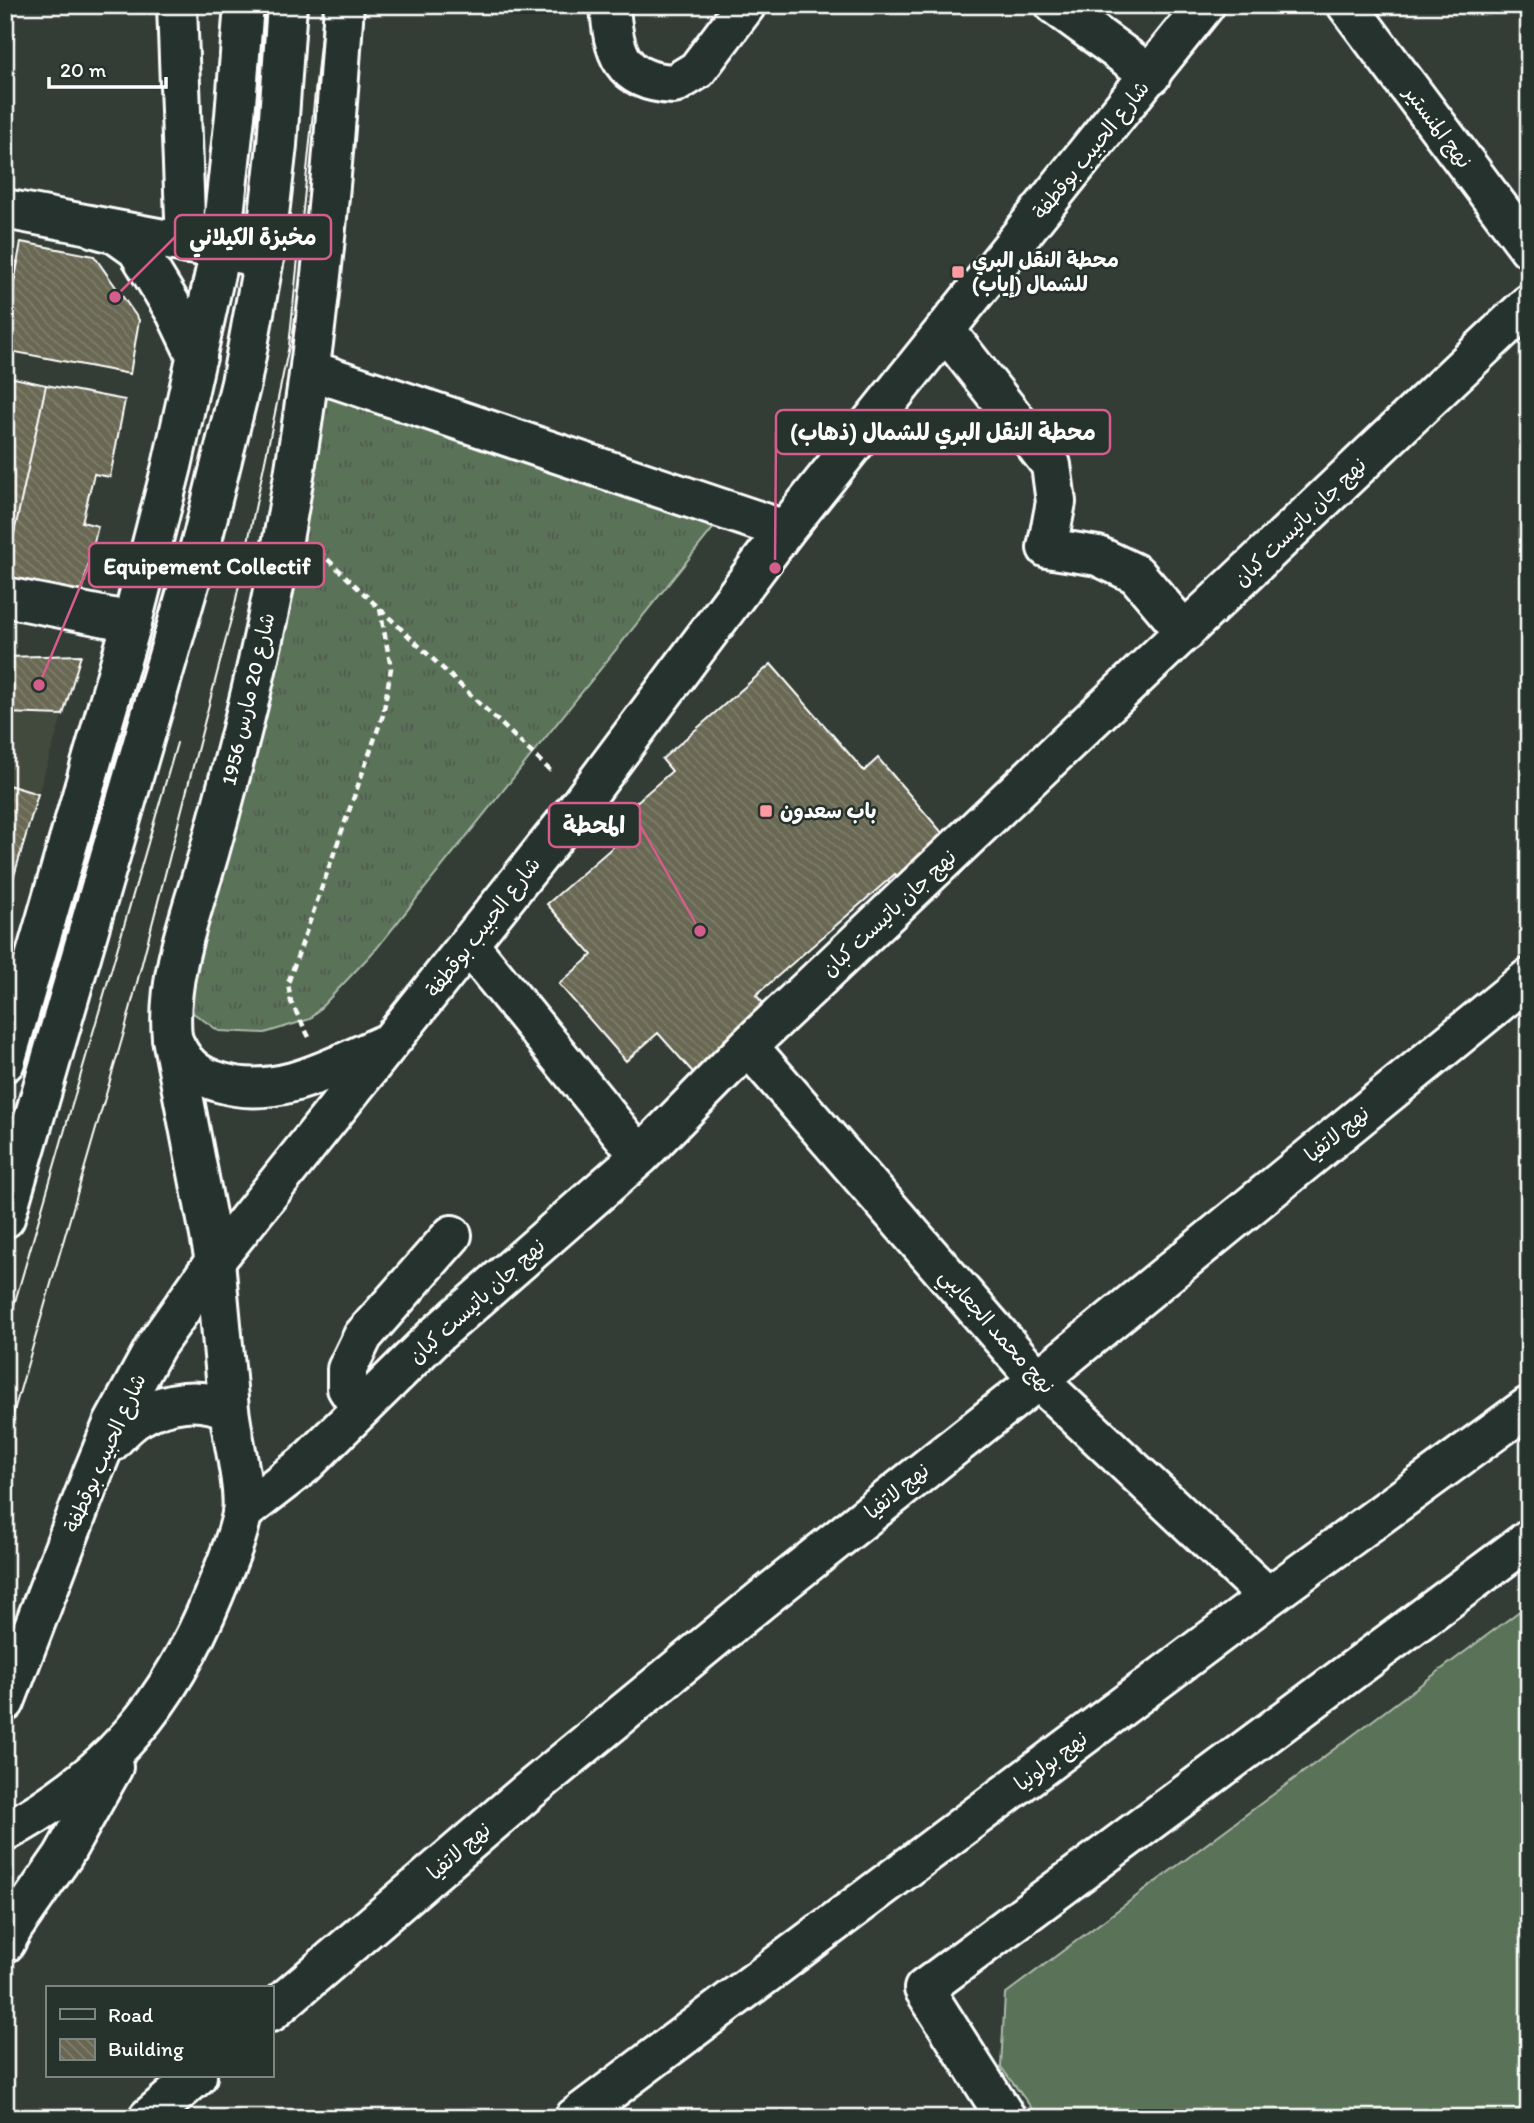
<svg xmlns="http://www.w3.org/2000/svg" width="1534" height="2123" font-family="Itim,'Playpen Sans Arabic',sans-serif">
  <defs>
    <pattern id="grass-tufts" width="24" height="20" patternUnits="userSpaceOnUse" patternTransform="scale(1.75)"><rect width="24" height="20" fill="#5a7358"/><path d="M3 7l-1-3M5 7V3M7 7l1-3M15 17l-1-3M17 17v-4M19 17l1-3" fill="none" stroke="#515a50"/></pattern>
    <pattern id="building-back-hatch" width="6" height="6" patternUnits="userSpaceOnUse" patternTransform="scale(1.75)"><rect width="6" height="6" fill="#696753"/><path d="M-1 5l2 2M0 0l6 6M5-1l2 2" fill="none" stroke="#807e6d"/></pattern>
  </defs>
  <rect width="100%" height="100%" fill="#333d35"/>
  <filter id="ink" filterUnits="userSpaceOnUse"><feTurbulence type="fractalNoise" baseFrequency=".0143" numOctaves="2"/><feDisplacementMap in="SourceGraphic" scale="14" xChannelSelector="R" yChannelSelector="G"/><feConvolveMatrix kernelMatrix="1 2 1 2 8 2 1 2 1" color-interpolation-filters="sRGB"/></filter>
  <g filter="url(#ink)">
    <!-- built -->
    <path fill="#434a3e" d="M 81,655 L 38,794 L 5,903 L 5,657 Z"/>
    <!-- grass -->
    <path fill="url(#grass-tufts)" stroke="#acb9ac" stroke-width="2" d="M 341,379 L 719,521 L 377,948 L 310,1019 L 265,1033 L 219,1031 L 189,1010 L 323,396 Z"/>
    <!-- pitch -->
    <path fill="#5a7358" stroke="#acb9ac" stroke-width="2" d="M 1529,1604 L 1529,2118 L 1039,2118 L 1001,2067 L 1005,1994 Z"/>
    <!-- building -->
    <path fill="url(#building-back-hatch)" stroke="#fff" stroke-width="2" d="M 21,242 L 94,256 L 139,320 L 130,374 L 5,350 L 5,331 Z
      M 5,260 L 18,262 L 5,331 Z
      M 5,376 L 46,385 L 12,543 L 5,541 Z
      M 46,385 L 125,400 L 110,477 L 94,474 L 82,522 L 98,526 L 79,604 L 5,588 L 5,541 L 12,543 Z
      M 81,655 L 63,715 L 5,713 L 5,657 Z
      M 771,664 L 864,771 L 878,758 L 950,842 L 903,883 L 895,874 L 756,995 L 769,1010 L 698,1078 L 658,1033 L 626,1061 L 559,984 L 592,955 L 547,904 L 636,827 L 624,813 L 672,771 L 662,759 Z
      M 5,784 L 38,794 L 9,893 L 5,892 Z"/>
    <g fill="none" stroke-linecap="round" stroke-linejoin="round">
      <!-- minor casing -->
      <g stroke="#fff" stroke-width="44">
        <path id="minor" d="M 177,5 L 186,244
          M 610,5 C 613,53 621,82 674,84 L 697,70 L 746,5
          M 1055,5 L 1151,75
          M 1347,5 L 1529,248
          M 5,209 L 264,258
          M 946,331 L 1051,465 L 1056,502 L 1047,548 L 1098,556 L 1136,574 L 1185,632
          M 310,370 L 785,530
          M 5,597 L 132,622
          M 469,945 L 640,1156
          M 748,1046 L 1038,1380 L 1268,1597
          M 215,1261 L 172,1038 C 166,976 192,912 209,853 C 228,785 246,717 261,648 C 308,437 330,221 344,5
          M 361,1409 L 347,1388 L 347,1369 L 363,1336 L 452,1235
          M 242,1513 L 304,1465 L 436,1335 L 640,1156 L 748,1046 L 1529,304
          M 271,2012 L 525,1794 L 761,1600 L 1038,1380 L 1529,978
          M 148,2118 L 197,2076
          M 574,2118 L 1268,1597 L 1529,1406
          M 1006,2118 L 924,1989 L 1529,1539"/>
      </g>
      <!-- major casing -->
      <g stroke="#fff" stroke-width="44">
        <path id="major" d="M 95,228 L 116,234 L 137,249 L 176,313 L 197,357
          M 172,1038 C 182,1063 195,1076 222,1083 C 280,1100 336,1065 388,1043
          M 5,1062 L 132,622 L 172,466 L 220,251 L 235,116 L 244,5
          M 5,1218 L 203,536 L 241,383 L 264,258 L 277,145 L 287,5
          M 110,1443 C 119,1434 128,1423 139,1417 C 165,1401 203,1395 229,1411
          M 5,1702 L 92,1475 L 113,1424 L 156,1345 L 215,1261 L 582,802 L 785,530 L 1205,5
          M 5,1832 C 109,1776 170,1703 214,1594 C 224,1569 237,1541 242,1514 C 246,1488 232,1437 229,1409 C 224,1360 220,1310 215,1261
          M 5,1943 L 13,1928 L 63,1856 L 113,1767"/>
      </g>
      <!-- path -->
      <path stroke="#fff" stroke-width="4.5" stroke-dasharray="7 5" stroke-linecap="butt" d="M 319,551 L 554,774
        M 309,1037 L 291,1002 L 288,983 L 383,715 L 391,668 L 380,609"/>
      <!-- minor -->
      <use href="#minor" stroke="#26332d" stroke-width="38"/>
      <!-- major -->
      <use href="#major" stroke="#26332d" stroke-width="38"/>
      <!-- tram -->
      <path stroke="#fff" stroke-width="2" d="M 5,1336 L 177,743
        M 5,1442 L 125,1029 L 235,604 L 289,346 L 324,5"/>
    </g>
  </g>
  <!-- markers -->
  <g fill="#ff9aa2" stroke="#26332d" stroke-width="2.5">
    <rect x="951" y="265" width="14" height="14" rx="3.5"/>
    <rect x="759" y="804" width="14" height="14" rx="3.5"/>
  </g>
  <g text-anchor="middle" stroke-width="5" stroke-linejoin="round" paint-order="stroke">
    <!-- street labels -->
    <g font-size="21" fill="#fff" stroke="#26332d">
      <text transform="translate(1438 127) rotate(53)" y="7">نهج المنستير</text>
      <text transform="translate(1091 150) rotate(-51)" y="7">شارع الحبيب بوقطفة</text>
      <text transform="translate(1300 522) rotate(-44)" y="7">نهج جان باتيست كبان</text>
      <text transform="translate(248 699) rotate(-77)" y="7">شارع 20 مارس 1956</text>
      <text transform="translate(889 913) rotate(-43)" y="7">نهج جان باتيست كبان</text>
      <text transform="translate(483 927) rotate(-52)" y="7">شارع الحبيب بوقطفة</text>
      <text transform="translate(1337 1134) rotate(-39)" y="7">نهج لاتفيا</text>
      <text transform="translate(477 1301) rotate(-42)" y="7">نهج جان باتيست كبان</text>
      <text transform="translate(997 1331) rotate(48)" y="7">نهج محمد الجعايبي</text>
      <text transform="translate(105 1453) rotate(-66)" y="7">شارع الحبيب بوقطفة</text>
      <text transform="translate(897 1491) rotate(-39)" y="7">نهج لاتفيا</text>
      <text transform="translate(1051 1761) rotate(-37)" y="7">نهج بولونيا</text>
      <text transform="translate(459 1851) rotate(-41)" y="7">نهج لاتفيا</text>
    </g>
    <!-- poi labels -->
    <g font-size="21" font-weight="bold" fill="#fff" stroke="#26332d" text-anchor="start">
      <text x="972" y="267">محطة النقل البري<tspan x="972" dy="24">للشمال (إياب)</tspan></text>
      <text x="780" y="818">باب سعدون</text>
    </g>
  </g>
  <!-- callouts -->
  <path fill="none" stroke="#d45d8c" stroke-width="2.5" d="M115 297L175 237M775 568L776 432M39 685L89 565M700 931L640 825"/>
  <g fill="#d45d8c" stroke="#26332d" stroke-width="2.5">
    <circle cx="115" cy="297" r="7"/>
    <circle cx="775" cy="568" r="7"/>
    <circle cx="39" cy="685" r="7"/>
    <circle cx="700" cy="931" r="7"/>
  </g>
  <g fill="#26332d" stroke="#d45d8c" stroke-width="2.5">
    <rect x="175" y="215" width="156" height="44" rx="7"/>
    <rect x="776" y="410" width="334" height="44" rx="7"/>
    <rect x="89" y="543" width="235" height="44" rx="7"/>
    <rect x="549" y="803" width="91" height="44" rx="7"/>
  </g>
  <g font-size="23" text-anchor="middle" font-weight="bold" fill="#fff">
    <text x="253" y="245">مخبزة الكيلاني</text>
    <text x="943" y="440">محطة النقل البري للشمال (ذهاب)</text>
    <text x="207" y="574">Equipement Collectif</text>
    <text x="594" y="833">المحطة</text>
  </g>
  <!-- margin -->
  <rect width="1534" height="2123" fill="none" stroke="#26332d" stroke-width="28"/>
  <rect x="14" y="14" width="1506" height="2095" fill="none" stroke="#fff" stroke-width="2.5" filter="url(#ink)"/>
  <!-- legend -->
  <rect x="46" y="1986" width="228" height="91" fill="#26332d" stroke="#7d8581" stroke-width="2"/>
  <rect x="60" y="2009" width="35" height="10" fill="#26332d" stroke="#7d8581" stroke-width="2"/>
  <text x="108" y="2022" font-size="21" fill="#ffffff">Road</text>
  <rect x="60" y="2039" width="35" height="21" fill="url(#building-back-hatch)" stroke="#7d8581" stroke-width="2"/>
  <text x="108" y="2056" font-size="21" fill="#ffffff">Building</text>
  <!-- scale -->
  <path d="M49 77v10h117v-10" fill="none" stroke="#ffffff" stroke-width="3.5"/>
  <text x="60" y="77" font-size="21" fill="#ffffff" stroke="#26332d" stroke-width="5" paint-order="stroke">20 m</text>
</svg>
